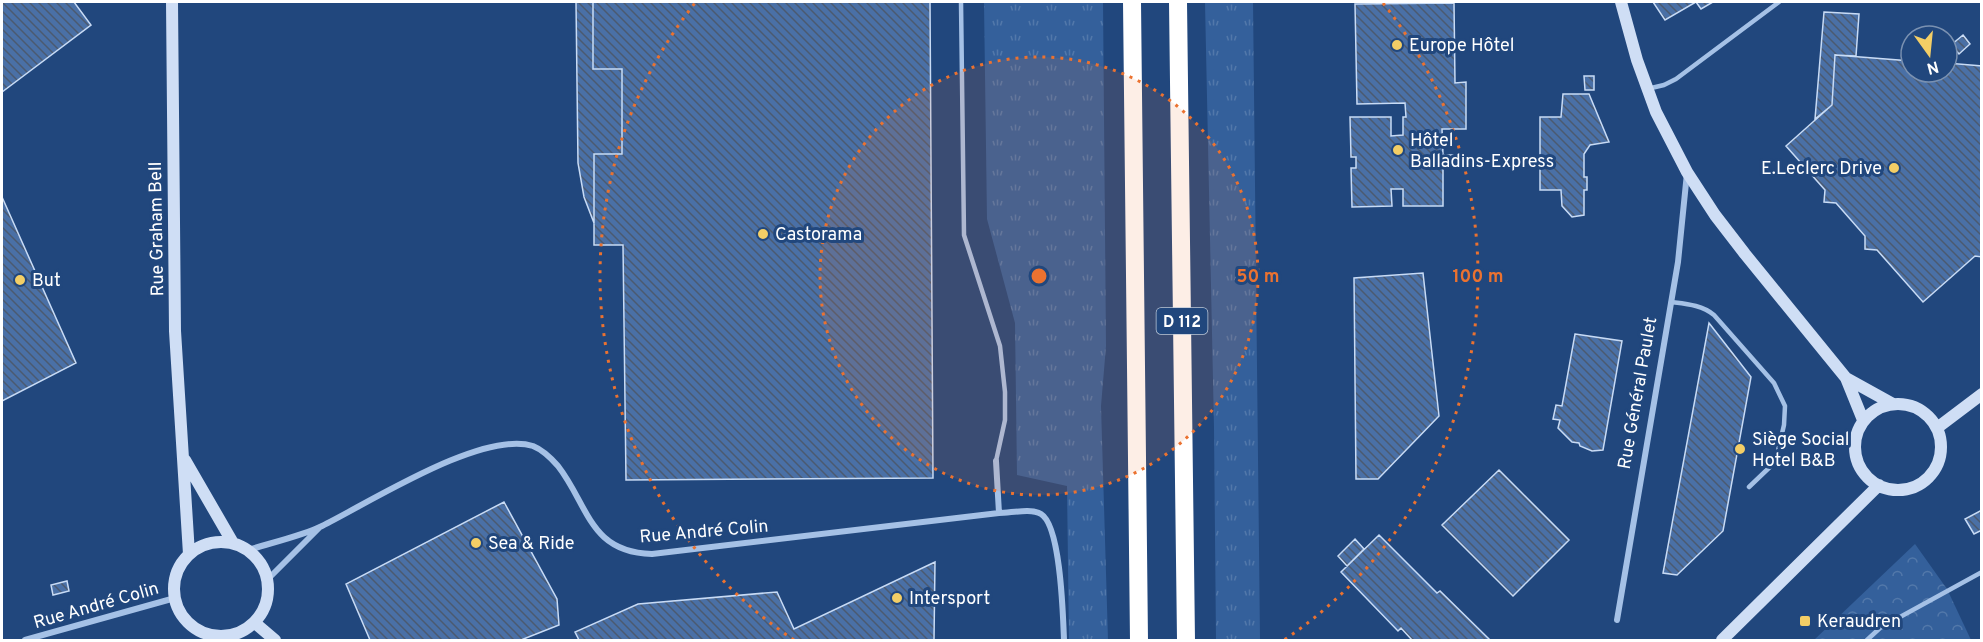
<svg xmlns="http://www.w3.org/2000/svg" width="1983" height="642" font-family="Overpass,sans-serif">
  <defs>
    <pattern id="grass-tufts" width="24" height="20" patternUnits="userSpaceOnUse" patternTransform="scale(1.5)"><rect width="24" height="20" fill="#34609b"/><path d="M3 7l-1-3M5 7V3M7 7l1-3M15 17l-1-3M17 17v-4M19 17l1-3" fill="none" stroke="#5278aa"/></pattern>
    <pattern id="forest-crowns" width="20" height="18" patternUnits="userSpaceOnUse" patternTransform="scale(1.5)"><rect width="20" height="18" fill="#34609b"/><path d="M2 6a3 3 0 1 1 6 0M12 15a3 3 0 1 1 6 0" fill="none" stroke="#5278aa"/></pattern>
    <pattern id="building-back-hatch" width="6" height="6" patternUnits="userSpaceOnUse" patternTransform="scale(1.5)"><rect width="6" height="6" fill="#4a70a6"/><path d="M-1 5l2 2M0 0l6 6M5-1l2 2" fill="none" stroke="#4b5a70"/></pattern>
  </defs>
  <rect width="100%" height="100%" fill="#21477d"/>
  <!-- grass -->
  <path fill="url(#grass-tufts)" d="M 984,2 L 1103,2 L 1106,346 L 1101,406 L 1108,640 L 1069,640 L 1067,486 L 1017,475 L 1015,323 L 987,219 Z
    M 1205,2 L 1253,2 L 1260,640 L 1216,640 L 1214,427 Z"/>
  <!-- forest -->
  <path fill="url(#forest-crowns)" d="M 1915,544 L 1947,589 L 1971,640 L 1814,640 Z"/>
  <!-- building -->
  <path fill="url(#building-back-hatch)" stroke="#c8dbf5" stroke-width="1.5" d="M 2,2 L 74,2 L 91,25 L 2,92 Z
    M 576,2 L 593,2 L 593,69 L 622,69 L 622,154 L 594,154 L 594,223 L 584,197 L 578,163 Z
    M 593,2 L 930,2 L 933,478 L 626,480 L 623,245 L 594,245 L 594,154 L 622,154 L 622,69 L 593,69 Z
    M 1653,2 L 1696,2 L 1665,20 Z
    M 1696,2 L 1713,2 L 1701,9 Z
    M 1454,3 L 1455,83 L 1466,82 L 1466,129 L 1442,129 L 1443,155 L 1438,155 L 1438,166 L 1443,166 L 1443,206 L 1403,206 L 1403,189 L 1391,189 L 1392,206 L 1352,207 L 1351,168 L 1356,168 L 1356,157 L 1351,157 L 1350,117 L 1391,117 L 1391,136 L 1403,135 L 1403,117 L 1406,117 L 1405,103 L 1357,104 L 1355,4 Z
    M 1824,12 L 1859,14 L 1856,56 L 1835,55 L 1832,105 L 1815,119 Z
    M 1963,35 L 1970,44 L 1959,54 L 1951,45 Z
    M 1835,55 L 1911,61 L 1911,72 L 1947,72 L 1947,63 L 1982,66 L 1982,257 L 1975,256 L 1923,302 L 1877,250 L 1865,249 L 1865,236 L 1836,203 L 1824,202 L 1825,190 L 1786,146 L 1832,105 Z
    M 1584,76 L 1594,76 L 1594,90 L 1585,90 Z
    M 1563,94 L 1589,94 L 1609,142 L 1590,145 L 1584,154 L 1584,177 L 1587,177 L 1587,190 L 1584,190 L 1584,215 L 1572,217 L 1562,206 L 1561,190 L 1540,190 L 1540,117 L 1561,117 Z
    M 1438,155 L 1453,155 L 1453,166 L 1438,166 Z
    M 2,197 L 76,363 L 2,401 Z
    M 1423,273 L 1439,416 L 1378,479 L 1356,479 L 1354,278 Z
    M 1709,323 L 1751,377 L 1723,531 L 1677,575 L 1663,573 Z
    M 1575,334 L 1622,341 L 1603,450 L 1592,451 L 1580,446 L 1579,443 L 1572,442 L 1558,428 L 1560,420 L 1553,419 L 1556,405 L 1562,406 Z
    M 1499,470 L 1569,540 L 1513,596 L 1442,525 Z
    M 504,502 L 557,599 L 559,625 L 521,640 L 370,640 L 346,584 Z
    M 1982,510 L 1982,530 L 1974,534 L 1965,519 Z
    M 1379,535 L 1437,593 L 1440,591 L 1490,640 L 1412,640 L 1401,628 L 1398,631 L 1341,572 Z
    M 1355,539 L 1364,549 L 1347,566 L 1338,556 Z
    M 935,562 L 934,640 L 579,640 L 575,632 L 638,604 L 777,592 L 794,629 Z
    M 67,581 L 69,591 L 53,595 L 51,585 Z"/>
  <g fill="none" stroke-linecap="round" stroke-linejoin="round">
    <!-- lane -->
    <path stroke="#a5c1e6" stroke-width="4.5" d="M 961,2 L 964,235 L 1000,346 L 1005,392 L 1005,420 L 996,461
      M 1647,89 L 1664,85 L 1676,79 L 1779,2
      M 1671,302 C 1687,304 1702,305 1714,315 L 1774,383 L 1785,406 L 1784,425 L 1777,455 L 1772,465 L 1749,487
      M 1867,640 L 1880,628 L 1982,572"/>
    <!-- street -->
    <path stroke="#a5c1e6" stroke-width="6" d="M 999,513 C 1011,513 1031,508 1041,514 C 1061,526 1063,617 1064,640
      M 248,550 C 270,543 302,536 322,526 C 369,503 482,430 533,446 C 543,450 551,458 558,466 C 589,506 589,552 652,554 L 999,513 L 996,461
      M 268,579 L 319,528
      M 1617,620 L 1678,262 L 1687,173
      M 25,640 L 175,598"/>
    <!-- secondary -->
    <path stroke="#cfdef5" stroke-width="12" d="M 172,2 L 175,331 L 189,554
      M 1621,2 L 1637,60 L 1656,112 L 1687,172 L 1715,215 L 1745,254 L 1846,378 L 1863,420
      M 1846,378 L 1893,404
      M1855 447a43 43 0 1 1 86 0a43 43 0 1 1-86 0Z
      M 1937,428 L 1982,394
      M 185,460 L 233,543
      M174 589a47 47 0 1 1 94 0a47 47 0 1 1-94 0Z
      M 255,623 L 275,640
      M 1722,640 L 1879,485"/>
    <!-- highway -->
    <path stroke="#fff" stroke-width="18" d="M 1132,2 L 1139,640
      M 1178,2 L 1186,640"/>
  </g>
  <!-- distance rings -->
  <circle cx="1039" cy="276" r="219" fill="#eb7230" fill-opacity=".12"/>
  <g fill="none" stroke="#eb7230" stroke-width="3" stroke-dasharray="3 6">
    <circle cx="1039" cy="276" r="219"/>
    <path d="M794 640A439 439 0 0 1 695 3M1383 3A439 439 0 0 1 1284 640"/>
  </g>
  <!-- markers -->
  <g fill="#f3ce66" stroke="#21477d" stroke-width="2">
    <circle cx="1397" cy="45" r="6"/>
    <circle cx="1398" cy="150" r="6"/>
    <circle cx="1894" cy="168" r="6"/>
    <circle cx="763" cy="234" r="6"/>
    <circle cx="20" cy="280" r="6"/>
    <circle cx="1740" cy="449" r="6"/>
    <circle cx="476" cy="543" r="6"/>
    <circle cx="897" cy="598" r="6"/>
    <rect x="1799" y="615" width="12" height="12" rx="3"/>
  </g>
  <g text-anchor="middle" stroke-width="6" stroke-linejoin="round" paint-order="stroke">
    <!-- shield labels -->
    <rect fill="#21477d" stroke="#bcc8d8" stroke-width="1.5" x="1156.5" y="308" width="51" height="26" rx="4.5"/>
    <g font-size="16" font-weight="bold" fill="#fff">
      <text x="1182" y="327">D 112</text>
    </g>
    <!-- poi labels -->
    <g font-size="18" fill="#fff" stroke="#21477d" text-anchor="start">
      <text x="1409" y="51">Europe Hôtel</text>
      <text x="1410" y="146">Hôtel<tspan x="1410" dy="21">Balladins-Express</tspan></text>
      <text x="1882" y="174" text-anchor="end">E.Leclerc Drive</text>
      <text x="775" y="240">Castorama</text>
      <text x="32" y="286">But</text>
      <text x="1752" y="445">Siège Social<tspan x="1752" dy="21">Hotel B&amp;B</tspan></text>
      <text x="488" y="549">Sea &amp; Ride</text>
      <text x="909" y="604">Intersport</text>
      <text x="1817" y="627">Keraudren</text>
    </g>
    <!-- street labels -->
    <g font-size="18" fill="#fff" stroke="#21477d">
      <text transform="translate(156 229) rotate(-91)" y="6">Rue Graham Bell</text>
      <text transform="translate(1637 393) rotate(-80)" y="6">Rue Général Paulet</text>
      <text transform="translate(704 531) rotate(-5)" y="6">Rue André Colin</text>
      <text transform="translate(96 605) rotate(-16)" y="6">Rue André Colin</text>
    </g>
  </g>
  <circle cx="1039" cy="276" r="9" fill="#eb7230" stroke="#21477d" stroke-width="3"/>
  <g font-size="18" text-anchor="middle" font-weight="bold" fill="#eb7230" stroke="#21477d" stroke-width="6" stroke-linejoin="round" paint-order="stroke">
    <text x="1258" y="282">50 m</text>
    <text x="1478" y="282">100 m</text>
  </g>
  <!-- border -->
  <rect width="1983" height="642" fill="none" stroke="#ffffff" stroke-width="6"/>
  <!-- north arrow -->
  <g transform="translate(1929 54) rotate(165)"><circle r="28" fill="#21477d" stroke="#7a91b1" stroke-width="1.5"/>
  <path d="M0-4.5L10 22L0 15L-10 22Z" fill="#f3ce66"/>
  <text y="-9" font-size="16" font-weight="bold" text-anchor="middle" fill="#ffffff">N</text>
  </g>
</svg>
